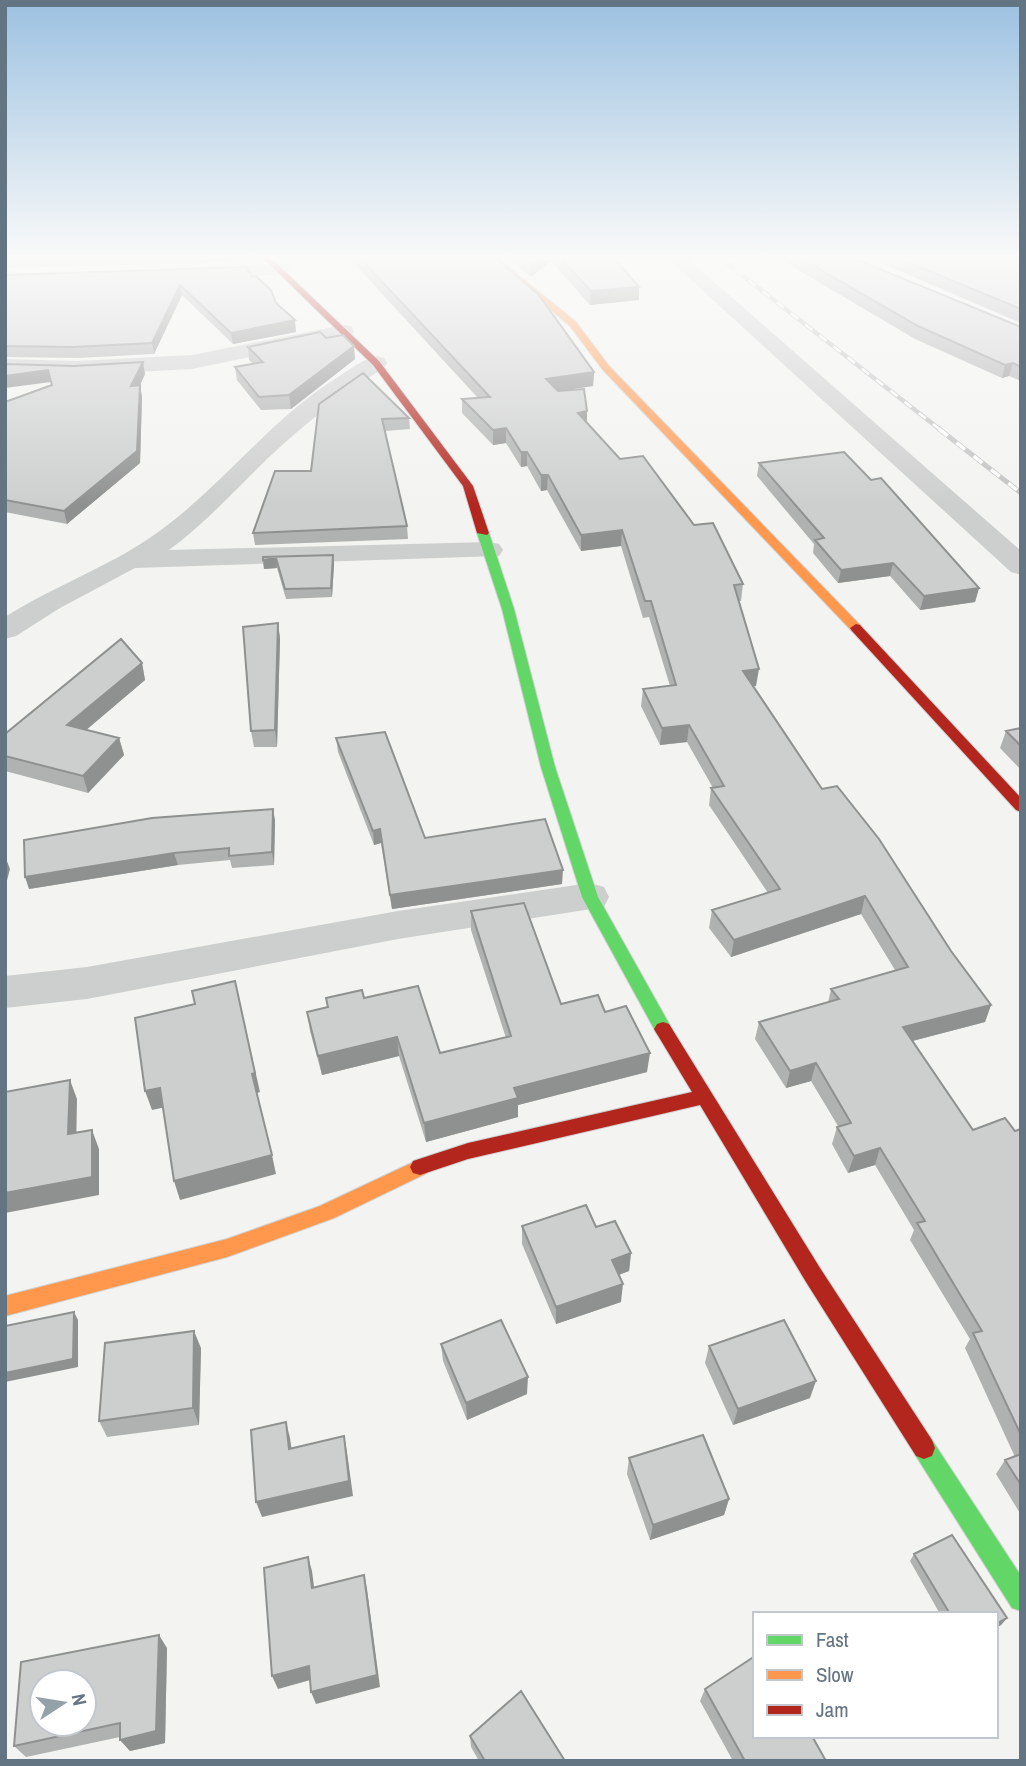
<svg xmlns="http://www.w3.org/2000/svg" width="1026" height="1766" font-family="'Archivo Narrow',sans-serif">
  <rect width="100%" height="100%" fill="#f3f4f1"/>
  <g fill="none" stroke-linecap="round" stroke-linejoin="round">
    <!-- fast casing -->
    <g stroke="#d0d2d1" stroke-width="2">
      <path id="fast" d="M 483,530 L 489,533 L 514,609 L 555,767 L 598,897 L 672,1029 L 669,1034 L 663,1036 L 657,1034 L 582,897 L 541,767 L 502,609 L 477,533 Z
        M 924,1437 L 932,1440 L 1021,1576 L 1021,1611 L 1012,1608 L 916,1456 L 913,1448 L 916,1440 Z"/>
    </g>
    <!-- slow casing -->
    <g stroke="#d0d2d1" stroke-width="2">
      <path id="slow" d="M 489,258 L 498,258 L 576,322 L 609,366 L 860,625 L 860,631 L 852,631 L 603,370 L 570,326 Z
        M 420,1159 L 427,1161 L 430,1167 L 427,1173 L 334,1218 L 227,1257 L 5,1316 L 5,1296 L 227,1239 L 320,1206 Z"/>
    </g>
    <!-- jam casing -->
    <g stroke="#d0d2d1" stroke-width="2">
      <path id="jam" d="M 263,258 L 271,258 L 379,361 L 473,486 L 489,533 L 487,535 L 477,533 L 463,486 L 373,365 Z
        M 856,624 L 860,625 L 1021,798 L 1021,812 L 1016,810 L 852,631 L 850,628 Z
        M 663,1022 L 669,1024 L 820,1268 L 932,1440 L 935,1448 L 932,1456 L 924,1459 L 916,1456 L 806,1282 L 700,1105 L 468,1159 L 420,1175 L 413,1173 L 410,1167 L 413,1161 L 468,1143 L 692,1092 L 654,1029 L 657,1024 Z"/>
    </g>
    <!-- street -->
    <path fill="#cdcece" fill-rule="evenodd" d="M 667,258 L 687,258 L 1021,551 L 1021,575 L 1011,572 Z
      M 280,264 L 290,270 L 287,274 L 198,279 L 188,273 L 198,267 Z
      M 343,325 L 351,326 L 354,331 L 351,336 L 192,369 L 77,375 L 5,373 L 5,359 L 77,361 L 192,355 Z
      M 376,356 L 384,358 L 387,363 L 384,368 C 347,391 313,417 280,447 C 243,481 210,520 169,550 L 489,542 L 499,544 L 503,550 L 499,556 L 135,568 L 60,608 L 16,636 L 5,639 L 5,617 C 52,587 108,567 151,537 C 219,491 268,420 338,377 C 350,369 362,360 376,356 Z
      M 590,883 L 604,887 L 609,897 L 604,907 L 398,939 L 87,999 L 5,1008 L 5,976 L 87,967 L 398,911 Z"/>
    <!-- fast -->
    <use href="#fast" fill="#63d668" fill-rule="evenodd"/>
    <!-- slow -->
    <use href="#slow" fill="#ff974d" fill-rule="evenodd"/>
    <!-- jam -->
    <use href="#jam" fill="#b3261e" fill-rule="evenodd"/>
    <!-- rail-far1 casing -->
    <g stroke="#c2c3c3" stroke-width="4.5">
      <path id="rail-far1" d="M 720,258 L 942,431"/>
    </g>
    <!-- rail casing -->
    <g stroke="#c2c3c3" stroke-width="5">
      <path id="rail" d="M 939,429 L 1021,493"/>
    </g>
    <!-- rail-far1 -->
    <use href="#rail-far1" stroke="#fff" stroke-width="2.5" stroke-dasharray="9" stroke-linecap="butt"/>
    <!-- rail -->
    <use href="#rail" stroke="#fff" stroke-width="3.5" stroke-dasharray="11" stroke-linecap="butt"/>
  </g>
  <!-- wall -->
  <path fill="#afb2b1" d="M 5,258 L 238,258 L 238,262 L 5,268 Z
    M 349,258 L 495,258 L 594,372 L 593,386 L 558,391 L 620,459 L 694,525 L 743,584 L 741,601 L 738,601 L 756,686 L 753,686 L 822,789 L 951,951 L 991,1005 L 985,1022 L 912,1041 L 973,1130 L 1015,1131 L 1021,1129 L 1021,1515 L 996,1474 L 1005,1460 L 1015,1457 L 965,1348 L 970,1339 L 910,1240 L 914,1230 L 875,1165 L 848,1173 L 832,1144 L 837,1127 L 838,1126 L 811,1081 L 786,1088 L 755,1039 L 759,1022 L 828,1003 L 831,989 L 895,970 L 861,914 L 731,957 L 709,928 L 712,910 L 768,893 L 709,805 L 711,788 L 713,788 L 687,742 L 660,745 L 641,706 L 643,689 L 670,686 L 649,617 L 643,618 L 621,546 L 581,551 L 547,490 L 541,491 L 527,466 L 521,467 L 506,443 L 493,445 L 462,413 L 462,399 L 478,398 Z
    M 508,258 L 614,258 L 639,300 L 590,305 L 551,261 L 531,277 Z
    M 778,258 L 853,258 L 1021,327 L 1021,381 L 1009,376 L 1002,378 L 915,339 Z
    M 869,258 L 1021,258 L 1021,323 Z
    M 5,275 L 252,277 L 276,303 L 296,332 L 233,344 L 182,295 L 154,354 L 77,358 L 5,357 Z
    M 326,338 L 355,359 L 291,409 L 261,410 L 237,380 L 235,367 L 253,364 L 249,360 L 248,347 Z
    M 5,364 L 145,374 L 140,385 L 142,397 L 140,463 L 67,524 L 5,512 L 5,402 L 52,385 L 51,382 Z
    M 363,373 L 409,418 L 410,429 L 385,431 L 407,526 L 408,539 L 255,545 L 253,533 L 311,471 Z
    M 759,463 L 979,588 L 975,602 L 920,610 L 890,576 L 838,583 L 813,553 L 814,544 L 757,476 Z
    M 333,555 L 334,564 L 332,597 L 286,599 L 277,568 L 264,569 L 263,560 Z
    M 278,623 L 280,639 L 277,747 L 254,747 L 251,731 Z
    M 142,663 L 145,680 L 86,730 L 119,738 L 124,755 L 88,793 L 5,771 L 5,734 Z
    M 1021,728 L 1021,770 L 1000,748 L 1006,731 Z
    M 336,738 L 425,838 L 562,884 L 392,909 L 381,843 L 374,845 L 338,752 Z
    M 273,809 L 275,821 L 274,865 L 232,868 L 230,860 L 178,865 L 29,889 Z
    M 471,911 L 561,1004 L 605,1012 L 647,1072 L 518,1105 L 518,1117 L 426,1142 L 399,1056 L 322,1075 L 310,1031 L 307,1012 L 327,1007 L 326,998 L 364,998 L 440,1053 L 506,1038 L 471,930 Z
    M 522,1226 L 631,1253 L 629,1271 L 619,1275 L 621,1302 L 556,1324 L 522,1244 Z
    M 441,1344 L 527,1394 L 467,1420 L 443,1361 Z
    M 709,1346 L 810,1398 L 733,1425 L 705,1363 Z
    M 201,1348 L 199,1425 L 107,1437 L 99,1421 Z
    M 629,1458 L 729,1499 L 724,1515 L 650,1540 L 627,1474 Z
    M 952,1535 L 1007,1618 L 1001,1625 L 996,1628 L 996,1614 L 940,1614 L 910,1561 L 914,1554 Z
    M 167,1648 L 165,1743 L 130,1751 L 120,1740 L 120,1737 L 26,1757 L 14,1746 Z
    M 705,1689 L 826,1761 L 733,1761 L 700,1701 Z
    M 470,1736 L 565,1761 L 479,1761 L 471,1747 Z"/>
  <!-- shaded-wall -->
  <path fill="#8f9190" d="M 539,258 L 551,258 L 551,261 L 531,277 L 531,264 Z
    M 180,285 L 182,295 L 154,354 L 152,343 Z
    M 639,287 L 639,300 L 590,305 L 591,291 Z
    M 295,320 L 296,332 L 233,344 L 231,333 Z
    M 354,346 L 355,359 L 291,409 L 289,395 Z
    M 143,362 L 145,374 L 134,398 L 131,386 Z
    M 1013,363 L 1009,376 L 1002,378 L 1005,365 Z
    M 48,370 L 51,382 L 5,388 L 5,376 Z
    M 594,372 L 593,386 L 546,393 L 546,379 Z
    M 140,385 L 142,397 L 140,463 L 67,524 L 64,511 Z
    M 587,411 L 587,426 L 578,413 Z
    M 506,428 L 506,443 L 493,445 L 493,430 Z
    M 521,452 L 527,452 L 527,466 L 521,467 Z
    M 541,475 L 548,475 L 547,490 L 541,491 Z
    M 622,530 L 621,546 L 581,551 L 581,535 Z
    M 333,555 L 334,564 L 332,597 L 331,588 Z
    M 276,558 L 277,568 L 264,569 L 263,560 Z
    M 893,563 L 890,576 L 838,583 L 841,570 Z
    M 979,588 L 975,602 L 920,610 L 924,596 Z
    M 278,623 L 280,639 L 277,747 L 275,730 Z
    M 142,663 L 145,680 L 72,742 L 67,725 Z
    M 759,669 L 756,686 L 740,688 L 743,671 Z
    M 689,725 L 687,742 L 660,745 L 662,728 Z
    M 119,738 L 124,755 L 88,793 L 83,776 Z
    M 273,809 L 275,821 L 274,865 L 272,852 Z
    M 380,829 L 381,843 L 374,845 L 373,831 Z
    M 174,853 L 178,865 L 29,889 L 25,877 Z
    M 5,856 L 10,869 L 5,888 Z
    M 563,870 L 562,884 L 392,909 L 390,895 Z
    M 865,896 L 861,914 L 731,957 L 734,940 Z
    M 235,981 L 260,1092 L 257,1093 L 252,1074 Z
    M 991,1005 L 985,1022 L 897,1045 L 903,1027 Z
    M 397,1037 L 399,1056 L 322,1075 L 318,1056 Z
    M 650,1053 L 647,1072 L 518,1105 L 518,1117 L 426,1142 L 424,1123 L 514,1088 Z
    M 816,1063 L 811,1081 L 786,1088 L 790,1071 Z
    M 70,1080 L 77,1099 L 76,1153 L 68,1134 Z
    M 160,1088 L 166,1107 L 152,1110 L 145,1091 Z
    M 92,1130 L 99,1149 L 99,1195 L 5,1213 L 5,1193 Z
    M 880,1148 L 875,1165 L 848,1173 L 854,1156 Z
    M 272,1155 L 276,1174 L 180,1200 L 174,1181 Z
    M 631,1253 L 629,1271 L 610,1278 L 612,1260 Z
    M 623,1284 L 621,1302 L 556,1324 L 556,1307 Z
    M 74,1312 L 78,1320 L 78,1367 L 5,1382 L 5,1373 Z
    M 194,1331 L 201,1348 L 199,1425 L 193,1408 Z
    M 528,1377 L 527,1394 L 467,1420 L 466,1403 Z
    M 816,1381 L 810,1398 L 733,1425 L 738,1409 Z
    M 286,1422 L 290,1438 L 294,1465 L 289,1449 Z
    M 344,1436 L 347,1452 L 353,1496 L 262,1517 L 256,1502 Z
    M 729,1499 L 724,1515 L 650,1540 L 653,1525 Z
    M 308,1557 L 312,1571 L 316,1602 L 312,1588 Z
    M 364,1575 L 367,1589 L 380,1687 L 316,1704 L 311,1692 Z
    M 1007,1618 L 1001,1625 L 996,1628 L 996,1624 Z
    M 159,1635 L 167,1648 L 165,1743 L 130,1751 L 120,1740 Z
    M 309,1666 L 314,1679 L 278,1689 L 272,1676 Z"/>
  <!-- building -->
  <path fill="#cccfce" stroke="#8f9190" stroke-width="2" fill-rule="evenodd" d="M 360,258 L 495,258 L 538,294 L 594,372 L 546,379 L 558,391 L 584,389 L 587,411 L 578,413 L 620,459 L 643,456 L 694,525 L 713,523 L 743,584 L 734,585 L 759,669 L 743,671 L 822,789 L 837,786 L 879,839 L 951,951 L 991,1005 L 903,1027 L 973,1130 L 1005,1118 L 1015,1131 L 1021,1129 L 1021,1435 L 973,1333 L 982,1331 L 917,1223 L 925,1221 L 880,1148 L 854,1156 L 837,1127 L 851,1123 L 816,1063 L 790,1071 L 759,1022 L 839,999 L 831,989 L 908,967 L 865,896 L 734,940 L 712,910 L 780,889 L 711,788 L 724,786 L 689,725 L 662,728 L 643,689 L 676,685 L 651,601 L 645,601 L 622,530 L 581,535 L 548,475 L 541,475 L 527,452 L 521,452 L 506,428 L 493,430 L 462,399 L 490,397 Z
    M 524,258 L 539,258 L 531,264 Z
    M 560,258 L 614,258 L 639,287 L 591,291 Z
    M 800,258 L 853,258 L 1021,327 L 1021,367 L 1013,363 L 1005,365 L 918,326 Z
    M 898,258 L 1021,258 L 1021,309 Z
    M 246,267 L 252,277 L 256,276 L 271,290 L 276,303 L 295,320 L 231,333 L 180,285 L 152,343 L 74,347 L 5,346 L 5,275 Z
    M 320,332 L 326,338 L 343,335 L 354,346 L 289,395 L 259,397 L 235,367 L 263,362 L 248,347 Z
    M 143,362 L 131,386 L 140,385 L 137,451 L 64,511 L 5,500 L 5,402 L 52,385 L 48,370 L 5,376 L 5,364 L 74,366 Z
    M 363,373 L 409,418 L 382,419 L 407,526 L 253,533 L 275,471 L 311,471 L 319,404 Z
    M 844,452 L 871,480 L 881,478 L 979,588 L 924,596 L 893,563 L 841,570 L 815,540 L 824,538 L 759,463 Z
    M 333,555 L 331,588 L 285,589 L 276,558 L 263,560 L 263,557 Z
    M 278,623 L 275,730 L 251,731 L 243,627 Z
    M 121,639 L 142,663 L 67,725 L 119,738 L 83,776 L 5,756 L 5,734 Z
    M 1021,728 L 1021,746 L 1006,731 Z
    M 385,732 L 425,838 L 545,819 L 563,870 L 390,895 L 380,829 L 373,831 L 336,738 Z
    M 273,809 L 272,852 L 229,856 L 229,848 L 174,853 L 25,877 L 24,840 L 152,818 Z
    M 524,903 L 561,1004 L 598,995 L 605,1012 L 626,1006 L 650,1053 L 514,1088 L 518,1098 L 424,1123 L 397,1037 L 318,1056 L 307,1012 L 328,1007 L 326,998 L 362,990 L 364,998 L 418,986 L 440,1053 L 511,1036 L 471,911 Z
    M 235,981 L 255,1073 L 252,1074 L 272,1155 L 174,1181 L 160,1088 L 145,1091 L 135,1018 L 195,1004 L 192,991 Z
    M 70,1080 L 68,1134 L 92,1130 L 92,1177 L 5,1193 L 5,1092 Z
    M 586,1205 L 596,1227 L 615,1221 L 631,1253 L 612,1260 L 623,1284 L 556,1307 L 522,1226 Z
    M 74,1312 L 73,1359 L 5,1373 L 5,1326 Z
    M 501,1320 L 528,1377 L 466,1403 L 441,1344 Z
    M 784,1320 L 816,1381 L 738,1409 L 709,1346 Z
    M 194,1331 L 193,1408 L 99,1421 L 105,1343 Z
    M 286,1422 L 289,1449 L 344,1436 L 349,1481 L 256,1502 L 251,1430 Z
    M 703,1435 L 729,1499 L 653,1525 L 629,1458 Z
    M 1021,1454 L 1021,1485 L 1005,1460 Z
    M 952,1535 L 1007,1618 L 996,1624 L 996,1614 L 950,1614 L 914,1554 Z
    M 308,1557 L 312,1588 L 364,1575 L 377,1675 L 311,1692 L 309,1666 L 272,1676 L 264,1568 Z
    M 159,1635 L 156,1731 L 120,1740 L 120,1723 L 14,1746 L 21,1662 ZM 42,1682 L 84,1682 L 84,1724 L 42,1724 Z
    M 755,1656 L 755,1736 L 812,1736 L 826,1761 L 745,1761 L 705,1689 Z
    M 521,1691 L 565,1761 L 485,1761 L 470,1736 Z"/>
  <!-- sky -->
  <linearGradient id="sky" x2="0" y2="1"><stop stop-color="#9cc1e1"/><stop offset="0.51" stop-color="#fafaf9"/><stop offset="1" stop-color="#fafaf9" stop-opacity="0"/></linearGradient>
  <rect width="1026" height="505" fill="url(#sky)"/>
  <!-- border -->
  <rect width="1026" height="1766" fill="none" stroke="#637482" stroke-width="14"/>
  <!-- legend -->
  <rect x="753" y="1612" width="245" height="126" fill="#ffffff" stroke="#c1c7cd" stroke-width="2"/>
  <rect x="767" y="1635" width="35" height="10" fill="#63d668" stroke="#c1c7cd" stroke-width="2"/>
  <text x="816" y="1647" font-size="21" fill="#637482">Fast</text>
  <rect x="767" y="1670" width="35" height="10" fill="#ff974d" stroke="#c1c7cd" stroke-width="2"/>
  <text x="816" y="1682" font-size="21" fill="#637482">Slow</text>
  <rect x="767" y="1705" width="35" height="10" fill="#b3261e" stroke="#c1c7cd" stroke-width="2"/>
  <text x="816" y="1717" font-size="21" fill="#637482">Jam</text>
  <!-- north arrow -->
  <g transform="translate(63 1703) rotate(78)"><circle r="33" fill="#ffffff" stroke="#c1c7cd" stroke-width="2"/>
  <path d="M0-5L12 26L0 18L-12 26Z" fill="#95a1a9"/>
  <text y="-10" font-size="19" font-weight="bold" text-anchor="middle" fill="#637482">N</text>
  </g>
</svg>
